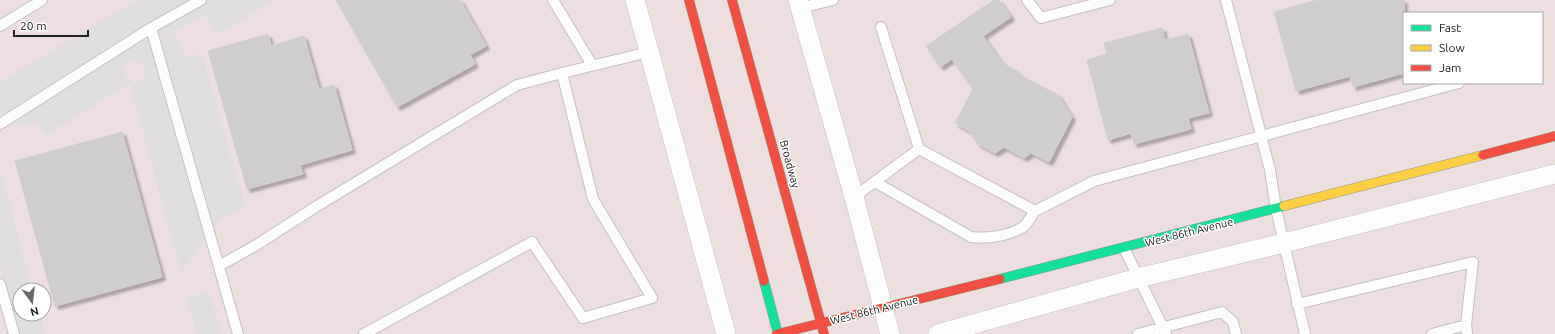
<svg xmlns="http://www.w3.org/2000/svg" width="1555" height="334" font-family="Ubuntu,sans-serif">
  <defs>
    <filter id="shadow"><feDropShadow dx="3.5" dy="3.5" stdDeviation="1" flood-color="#0004"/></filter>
  </defs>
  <rect width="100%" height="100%" fill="#efedeb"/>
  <!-- commercial -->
  <path fill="#ecdfde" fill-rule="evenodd" d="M 0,0 L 1555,0 L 1555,334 L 0,334 ZM 1404,13 L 1542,13 L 1542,83 L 1404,83 ZM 20,290 L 44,290 L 44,314 L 20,314 Z"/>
  <!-- parking -->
  <path fill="#e0dfde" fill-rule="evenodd" d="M 137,0 L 275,0 L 217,35 L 204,14 L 174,33 L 186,56 L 202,54 L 245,207 L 223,217 L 181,273 L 130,83 L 46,135 L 36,123 L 0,127 L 0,82 ZM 130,61 L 139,62 L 145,69 L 145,77 L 138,81 L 132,81 L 128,79 L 123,70 L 123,66 Z
    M 0,170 L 33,290 L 20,290 L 20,314 L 39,314 L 45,334 L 19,334 L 0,264 Z
    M 210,292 L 221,334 L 197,334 L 187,298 Z"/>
  <!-- building -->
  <path fill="#d0cecc" stroke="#d2cfcc" filter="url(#shadow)" d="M 336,0 L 460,0 L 486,46 L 470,55 L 475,64 L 397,107 Z
    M 994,0 L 999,0 L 1011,17 L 983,36 L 1001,62 L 1017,71 L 1021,76 L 1058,95 L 1072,117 L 1049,162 L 1031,153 L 1024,158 L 1004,147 L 995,153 L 978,144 L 969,131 L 955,123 L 973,89 L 952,59 L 940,67 L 926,46 Z
    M 1317,0 L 1404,0 L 1404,73 L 1353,87 L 1350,76 L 1296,91 L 1274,12 Z
    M 1162,28 L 1165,40 L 1188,34 L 1209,113 L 1188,118 L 1191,129 L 1134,144 L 1131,133 L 1108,140 L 1087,60 L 1107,54 L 1104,43 Z
    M 268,34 L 271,46 L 304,36 L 319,89 L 334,85 L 352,150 L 300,165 L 303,174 L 247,189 L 208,51 Z
    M 122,132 L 162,277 L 55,306 L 15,161 Z"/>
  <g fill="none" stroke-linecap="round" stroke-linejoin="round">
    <!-- lane casing -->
    <g stroke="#c5c4c3" stroke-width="12">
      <path id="lane" d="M 553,0 L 592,65
        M 1027,0 L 1041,18 L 1110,0
        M 1226,0 L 1270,170 L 1276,209 L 1305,334
        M 800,8 L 833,0
        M 0,26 L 42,0
        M 881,27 L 919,149
        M 151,28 L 238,334
        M 0,124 L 151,28 L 201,0
        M 875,182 L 971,237 C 987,239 1009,236 1023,227 C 1028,223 1031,216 1035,211
        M 854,197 L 919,149 L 1035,211 L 1094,181 L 1459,83
        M 1124,248 L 1166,334
        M 219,266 L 258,244 L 317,206 L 517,85 L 562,73
        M 0,284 L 14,334
        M 1297,304 L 1473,262 L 1466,325 L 1467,334
        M 364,334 L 532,242 L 583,318 L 652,298 L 593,199 L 562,73 L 649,52
        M 1138,334 L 1222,312 L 1233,322 L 1236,334
        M 1432,334 L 1466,325"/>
    </g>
    <!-- street casing -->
    <g stroke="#c5c4c3" stroke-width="20">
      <path id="street" d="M 635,0 L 726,334
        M 798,0 L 854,197 L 890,334
        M 938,334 L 1138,278 L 1284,243 L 1555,174"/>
    </g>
    <!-- fast casing -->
    <g stroke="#989884" stroke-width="10">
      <path id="fast" d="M 1000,279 L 1284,206
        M 764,281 L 778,334"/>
    </g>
    <!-- slow casing -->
    <g stroke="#989884" stroke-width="10">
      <path id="slow" d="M 1284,206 L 1483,155"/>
    </g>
    <!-- jam casing -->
    <g stroke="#989884" stroke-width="10">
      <path id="jam" d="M 689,0 L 764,281
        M 732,0 L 824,334
        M 1483,155 L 1555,136
        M 777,334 L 1000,279"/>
    </g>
    <!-- lane -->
    <use href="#lane" stroke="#fdfcfc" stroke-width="10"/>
    <!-- street -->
    <use href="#street" stroke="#fdfcfc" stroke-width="19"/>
    <!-- fast -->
    <use href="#fast" stroke="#16e098" stroke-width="9"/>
    <!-- slow -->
    <use href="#slow" stroke="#ffcf43" stroke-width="9"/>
    <!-- jam -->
    <use href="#jam" stroke="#f24e42" stroke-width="9"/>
  </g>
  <g text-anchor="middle" stroke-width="3" stroke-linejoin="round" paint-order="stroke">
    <!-- street labels -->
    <g font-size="11" fill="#222" stroke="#fff">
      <text transform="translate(790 164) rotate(75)" y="4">Broadway</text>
      <text transform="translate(1189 232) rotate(-14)" y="4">West 86th Avenue</text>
      <text transform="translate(874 310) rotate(-14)" y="4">West 86th Avenue</text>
    </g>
  </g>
  <!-- legend -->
  <rect x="1403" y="12" width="140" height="72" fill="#ffffff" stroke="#a7a7a7"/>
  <rect x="1411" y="25" width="20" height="6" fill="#16e098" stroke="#a7a7a7"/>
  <text x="1439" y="32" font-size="12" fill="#222222">Fast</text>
  <rect x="1411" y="45" width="20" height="6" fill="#ffcf43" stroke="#a7a7a7"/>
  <text x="1439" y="52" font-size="12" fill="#222222">Slow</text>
  <rect x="1411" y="65" width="20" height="6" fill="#f24e42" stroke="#a7a7a7"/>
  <text x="1439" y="72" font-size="12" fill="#222222">Jam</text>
  <!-- north arrow -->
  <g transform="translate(32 302) rotate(165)"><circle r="19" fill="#ffffff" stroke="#a7a7a7"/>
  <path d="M0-3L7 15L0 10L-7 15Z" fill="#6a6968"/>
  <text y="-6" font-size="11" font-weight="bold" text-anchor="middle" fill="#222222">N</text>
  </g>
  <!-- scale -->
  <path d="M14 30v6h74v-6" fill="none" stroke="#222222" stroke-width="2"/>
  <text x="20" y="30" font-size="12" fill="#222222" stroke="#ffffff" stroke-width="3" paint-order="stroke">20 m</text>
</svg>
